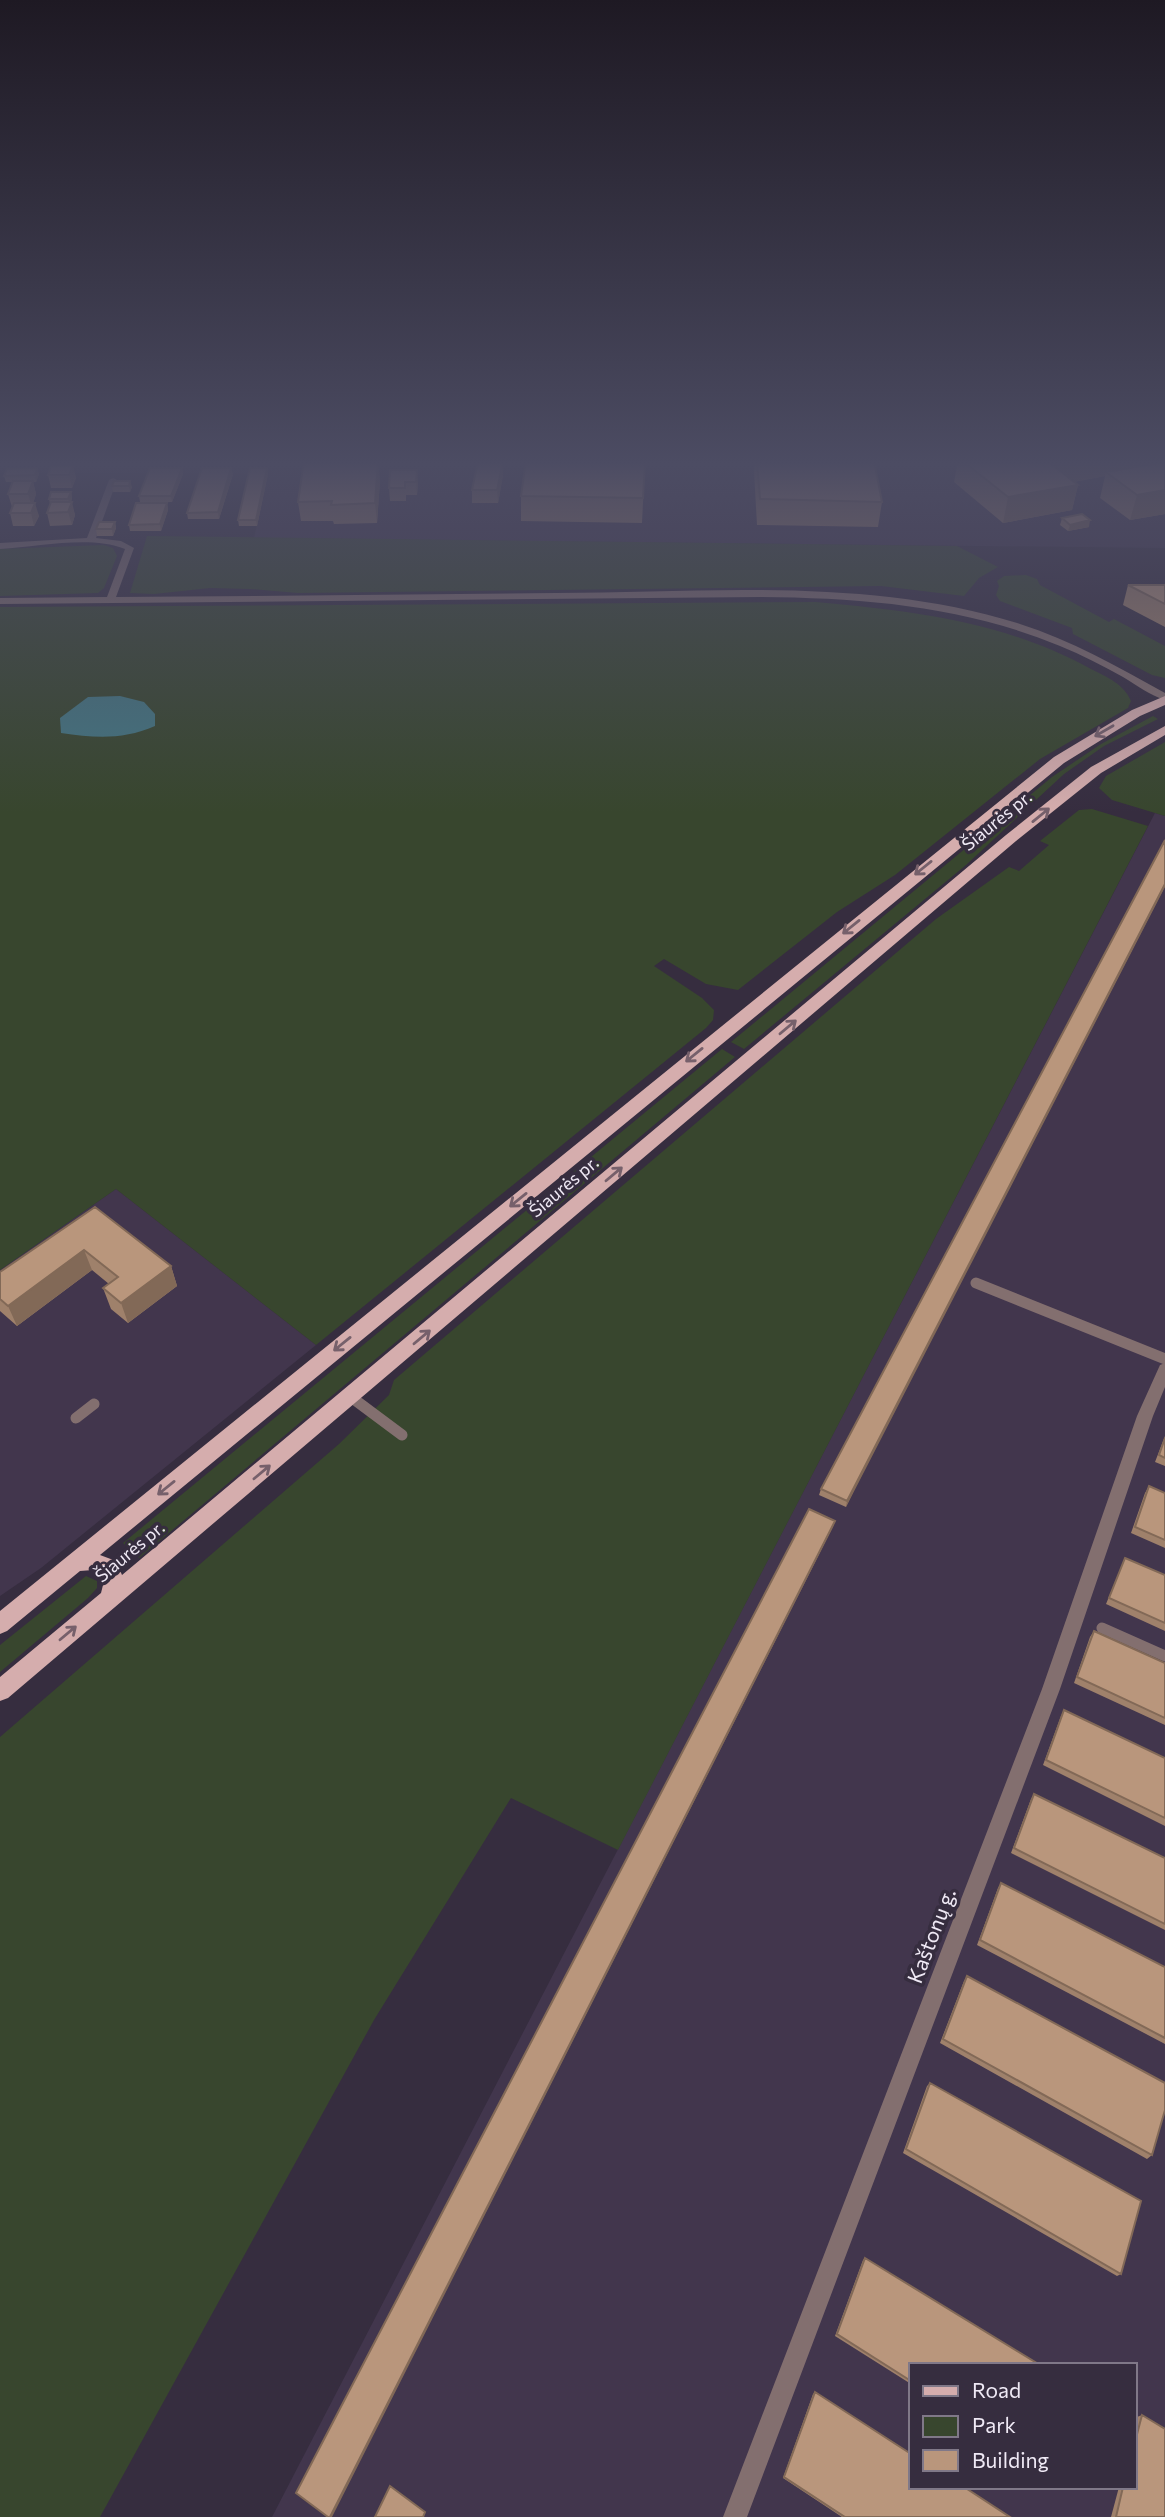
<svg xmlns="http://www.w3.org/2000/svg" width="1165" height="2517" font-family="Commissioner,sans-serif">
  <rect width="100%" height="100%" fill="#362d3f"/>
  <!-- built -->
  <path fill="#42364d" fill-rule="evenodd" d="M 0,461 L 1165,461 L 1165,548 L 254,538 L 268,474 L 0,472 Z
    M 1155,813 L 1165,816 L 1165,2517 L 272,2517 ZM 911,2365 L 1135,2365 L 1135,2487 L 911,2487 Z
    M 116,1189 L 316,1345 L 41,1568 L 0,1596 L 0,1270 Z"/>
  <!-- green -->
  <path fill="#38462e" d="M 147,536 L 957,546 L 998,567 L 979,578 L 964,596 L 881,586 L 298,593 L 250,589 L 210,588 L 154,594 L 130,593 Z
    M 104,545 L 113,548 L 117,556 L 104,588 L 98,593 L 0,596 L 0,549 Z
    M 1026,575 L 1037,579 L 1040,585 L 1109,622 L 1114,619 L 1165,646 L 1165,678 L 1152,675 L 1073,634 L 1072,628 L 1000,601 L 996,595 L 999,586 L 997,581 L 1004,576 Z
    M 816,602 C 913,611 1004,621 1091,669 C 1107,677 1124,684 1131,701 L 1128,708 L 1040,759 L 895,875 L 837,912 L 738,990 L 706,984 L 664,959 L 654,966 L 702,998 L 714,1010 L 713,1020 L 706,1028 L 316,1345 L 116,1189 L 0,1270 L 0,607 Z
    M 1153,716 L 1158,719 L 1104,746 L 1064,774 L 966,865 L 744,1049 L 731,1042 L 1052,777 L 1101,744 Z
    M 1165,742 L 1165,816 L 1112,800 L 1099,788 L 1106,776 Z
    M 1092,809 L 1148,826 L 618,1850 L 511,1798 L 374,2020 L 100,2517 L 0,2517 L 0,1737 L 339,1444 L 389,1395 L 394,1380 L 936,919 L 1009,867 L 1019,871 L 1049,845 L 1040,841 L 1079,810 Z
    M 722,1049 L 735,1057 L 139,1558 L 123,1543 Z
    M 86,1576 L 97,1581 L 97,1588 L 88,1598 L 0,1672 L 0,1645 Z"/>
  <!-- water -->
  <path fill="#44757f" d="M 120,696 L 144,702 L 155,714 L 155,726 C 123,740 95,738 61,733 L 60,718 L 88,697 Z"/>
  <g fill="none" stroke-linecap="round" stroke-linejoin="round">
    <!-- lane -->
    <path stroke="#836f6f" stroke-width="11" d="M 976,1283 L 1165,1359
      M 351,1397 L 402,1435
      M 76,1418 L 94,1404
      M 1102,1628 L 1165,1656"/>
    <!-- street -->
    <path fill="#836f6f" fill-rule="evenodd" d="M 113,478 L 117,480 L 96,538 L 121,541 L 134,548 L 116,597 C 262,596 409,595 556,593 C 710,592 871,577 1020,624 C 1071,640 1118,667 1165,693 L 1165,700 C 1150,695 1136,685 1123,677 C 1103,666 1082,655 1060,646 C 964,606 864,598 761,597 L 0,604 L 0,598 L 107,597 L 125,549 C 89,535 40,547 0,549 L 0,543 L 87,538 L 109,480 Z
      M 1165,1363 L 1165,1387 L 1153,1416 L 1060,1689 L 747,2517 L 723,2517 L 1042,1689 L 1137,1416 L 1160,1365 Z"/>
    <!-- primary -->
    <path fill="#d5adad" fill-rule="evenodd" d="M 1165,696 L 1165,705 L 1140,716 L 1064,763 L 100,1555 L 116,1561 L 122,1575 L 1006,835 L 1091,767 L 1165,726 L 1165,735 L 1101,773 L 1016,841 L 8,1698 L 0,1701 L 0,1677 L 101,1593 L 104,1581 L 101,1573 L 93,1570 L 80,1571 L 7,1631 L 0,1634 L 0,1611 L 1054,757 L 1132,710 Z"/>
  </g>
  <!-- wall -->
  <path fill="#9f816b" d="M 645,461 L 642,523 L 521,521 L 521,496 Z
    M 755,461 L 874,461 L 882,502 L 878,527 L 757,525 L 754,471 Z
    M 958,461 L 1165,461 L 1165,514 L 1130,520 L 1100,498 L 1105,476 L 1074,482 L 1078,485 L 1072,510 L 1003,523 L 954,482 Z
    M 73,466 L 76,478 L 72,488 L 51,488 L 48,475 Z
    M 37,468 L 39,474 L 36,482 L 33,482 L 36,494 L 33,503 L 39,516 L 34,526 L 13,526 L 10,513 L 12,507 L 8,494 L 13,482 L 6,482 L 4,476 Z
    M 182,468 L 183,474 L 172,502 L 140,502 L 139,496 Z
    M 390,470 L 418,483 L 417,495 L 406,495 L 406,501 L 390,501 L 389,488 Z
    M 233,474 L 219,519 L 188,519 L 187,513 Z
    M 268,474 L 257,526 L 239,526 L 238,520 Z
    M 503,475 L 498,503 L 472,503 L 472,490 Z
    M 380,480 L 377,523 L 334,524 L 333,521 L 301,521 L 298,502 Z
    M 114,481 L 132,487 L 130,492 L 113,492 L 112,486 Z
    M 71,492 L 72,498 L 71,502 L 75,515 L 72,525 L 50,526 L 47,513 L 50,504 L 49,499 Z
    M 167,503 L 168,510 L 161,531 L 130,531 L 129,525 Z
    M 1062,518 L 1089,527 L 1068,531 L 1060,525 Z
    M 115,522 L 116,528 L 113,536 L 97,536 L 96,529 Z
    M 1128,585 L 1165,585 L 1165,627 L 1123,605 Z
    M 1165,840 L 846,1507 L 819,1495 L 821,1489 Z
    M 95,1207 L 171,1266 L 177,1286 L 128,1323 L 111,1309 L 103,1288 L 109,1284 L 92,1270 L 17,1326 L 0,1311 L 0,1272 Z
    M 1165,1436 L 1165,1466 L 1155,1462 Z
    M 1149,1486 L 1165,1493 L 1165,1548 L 1131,1533 L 1145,1493 Z
    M 1125,1558 L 1165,1575 L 1165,1631 L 1106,1604 Z
    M 1094,1631 L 1165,1663 L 1165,1725 L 1074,1683 L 1090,1637 Z
    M 1064,1710 L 1165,1758 L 1165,1826 L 1043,1765 L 1061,1716 Z
    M 1034,1794 L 1165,1858 L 1165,1930 L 1011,1853 L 1031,1799 Z
    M 1001,1883 L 1165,1967 L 1165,2044 L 977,1945 L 998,1888 Z
    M 967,1976 L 1152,2155 L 1147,2159 L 940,2043 L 964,1981 Z
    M 930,2083 L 1121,2274 L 1117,2276 L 903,2153 L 927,2086 Z
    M 865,2258 L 911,2365 L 911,2384 L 835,2336 L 863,2260 Z
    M 815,2392 L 1010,2517 L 842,2517 L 783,2478 L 813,2394 Z
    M 1142,2415 L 1165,2517 L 1111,2517 L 1119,2487 L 1135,2487 L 1135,2424 L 1137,2417 Z"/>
  <!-- shaded-wall -->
  <path fill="#826957" d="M 378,461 L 380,480 L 377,523 L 375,503 Z
    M 1060,461 L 1165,461 L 1165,465 L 1106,472 L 1105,476 L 1044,487 L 1050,463 Z
    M 503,462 L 503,475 L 498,503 L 497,490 Z
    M 73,466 L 76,478 L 72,488 L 69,475 Z
    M 37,468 L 39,474 L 36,482 L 35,475 Z
    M 182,468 L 183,474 L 172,502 L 171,496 Z
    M 231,468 L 233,474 L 219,519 L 218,512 Z
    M 267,468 L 268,474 L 257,526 L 256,520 Z
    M 417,470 L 418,483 L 417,495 L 416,482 Z
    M 33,481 L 36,494 L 32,507 L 28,494 Z
    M 130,481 L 132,487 L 130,492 L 129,486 Z
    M 1078,485 L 1072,510 L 1003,523 L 1008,497 Z
    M 1165,490 L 1165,514 L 1130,520 L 1137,495 Z
    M 71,492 L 72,498 L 70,505 L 68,499 Z
    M 72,502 L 75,515 L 72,525 L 68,512 Z
    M 35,503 L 39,516 L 34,526 L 31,513 Z
    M 167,503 L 168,510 L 161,531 L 160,524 Z
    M 1090,520 L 1089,527 L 1068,531 L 1070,525 Z
    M 115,522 L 116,528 L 113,536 L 112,529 Z
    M 1165,884 L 1165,887 L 846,1507 L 847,1501 Z
    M 84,1250 L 92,1270 L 17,1326 L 8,1306 Z
    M 171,1266 L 177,1286 L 128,1323 L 121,1303 Z
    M 835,1521 L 833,1527 L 332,2517 L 330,2517 Z"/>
  <!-- building -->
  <path fill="#b9967c" stroke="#826957" stroke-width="2" d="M 304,461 L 378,461 L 375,503 L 331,505 L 332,501 L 298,502 Z
    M 526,461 L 645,461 L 643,498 L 521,496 Z
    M 757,461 L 874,461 L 882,502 L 760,499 Z
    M 963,461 L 1060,461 L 1050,463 L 1078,485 L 1008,497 Z
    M 478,462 L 503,462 L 497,490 L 472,490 Z
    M 1165,462 L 1165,490 L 1137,495 L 1106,472 Z
    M 51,466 L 73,466 L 69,475 L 48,475 Z
    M 37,468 L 35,475 L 4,476 L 7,469 Z
    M 150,468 L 182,468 L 171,496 L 139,496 Z
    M 202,468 L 231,468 L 218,512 L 187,513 Z
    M 250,468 L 267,468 L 256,520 L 238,520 Z
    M 390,470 L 417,470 L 416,482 L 405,482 L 405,488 L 389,488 Z
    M 13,481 L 33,481 L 28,494 L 8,494 Z
    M 114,481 L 130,481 L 129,486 L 112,486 Z
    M 51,492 L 71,492 L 68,499 L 49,499 Z
    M 51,502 L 72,502 L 68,512 L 47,513 Z
    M 14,503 L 35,503 L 31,513 L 10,513 Z
    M 136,503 L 167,503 L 160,524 L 129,525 Z
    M 1082,514 L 1090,520 L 1070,525 L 1062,518 Z
    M 99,522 L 115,522 L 112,529 L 96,529 Z
    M 1128,585 L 1165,585 L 1165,604 Z
    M 1165,840 L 1165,884 L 847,1501 L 821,1489 Z
    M 95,1207 L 171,1266 L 121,1303 L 103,1288 L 118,1277 L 84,1250 L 8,1306 L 0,1299 L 0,1272 Z
    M 1165,1438 L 1165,1458 L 1159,1455 Z
    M 1149,1486 L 1165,1493 L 1165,1540 L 1135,1527 Z
    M 809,1509 L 835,1521 L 330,2517 L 328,2517 L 296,2493 Z
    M 1125,1558 L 1165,1575 L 1165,1623 L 1109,1598 Z
    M 1094,1631 L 1165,1663 L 1165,1718 L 1077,1677 Z
    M 1064,1710 L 1165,1758 L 1165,1818 L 1046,1760 Z
    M 1034,1794 L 1165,1858 L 1165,1924 L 1014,1848 Z
    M 1001,1883 L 1165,1967 L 1165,2038 L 980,1940 Z
    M 967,1976 L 1165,2083 L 1165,2110 L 1152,2155 L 943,2039 Z
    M 930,2083 L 1141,2201 L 1121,2274 L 906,2149 Z
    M 865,2258 L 1040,2365 L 911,2365 L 911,2381 L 837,2334 Z
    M 815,2392 L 911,2454 L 911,2487 L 964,2487 L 1010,2517 L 845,2517 L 784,2477 Z
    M 1142,2415 L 1165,2429 L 1165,2517 L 1116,2517 L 1123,2487 L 1135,2487 L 1135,2442 Z
    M 390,2486 L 425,2512 L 423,2517 L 375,2517 Z"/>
  <!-- one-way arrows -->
  <defs><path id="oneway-shaft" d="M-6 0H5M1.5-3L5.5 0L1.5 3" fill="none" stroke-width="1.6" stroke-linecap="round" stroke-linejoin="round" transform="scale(1.75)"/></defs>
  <g stroke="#76606b">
    <use href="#oneway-shaft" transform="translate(1104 731) rotate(150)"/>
    <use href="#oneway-shaft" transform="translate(1041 815) rotate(-39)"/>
    <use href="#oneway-shaft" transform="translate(923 868) rotate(141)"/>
    <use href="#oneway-shaft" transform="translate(851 927) rotate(141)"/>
    <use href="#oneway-shaft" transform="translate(788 1027) rotate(-40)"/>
    <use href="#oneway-shaft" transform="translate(694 1055) rotate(141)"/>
    <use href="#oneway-shaft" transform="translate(614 1174) rotate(-40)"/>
    <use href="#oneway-shaft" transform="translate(518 1200) rotate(141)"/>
    <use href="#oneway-shaft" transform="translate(422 1337) rotate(-40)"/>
    <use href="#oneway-shaft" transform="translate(342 1344) rotate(141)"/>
    <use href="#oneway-shaft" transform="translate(262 1472) rotate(-40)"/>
    <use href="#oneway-shaft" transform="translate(166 1488) rotate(141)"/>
    <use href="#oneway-shaft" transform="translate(68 1633) rotate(-40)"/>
  </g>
  <!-- sky -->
  <linearGradient id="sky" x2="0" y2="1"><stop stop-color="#1e1923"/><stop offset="0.57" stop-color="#4c4c63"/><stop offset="1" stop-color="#4c4c63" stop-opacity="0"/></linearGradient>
  <rect width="1165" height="813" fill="url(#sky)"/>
  <g text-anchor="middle" stroke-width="7" stroke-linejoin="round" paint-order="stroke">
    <!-- street labels -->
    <g font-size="18" fill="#efe9f5" stroke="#362d3f">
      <text transform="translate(997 821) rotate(-39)" y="6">Šiaurės pr.</text>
      <text transform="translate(564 1187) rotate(-40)" y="6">Šiaurės pr.</text>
      <text transform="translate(130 1552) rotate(-40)" y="6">Šiaurės pr.</text>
    </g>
    <!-- near-street labels -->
    <g font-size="21" fill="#efe9f5" stroke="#362d3f">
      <text transform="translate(932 1936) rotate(-69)" y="7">Kaštonų g.</text>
    </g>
  </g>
  <!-- legend -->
  <rect x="909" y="2363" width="228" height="126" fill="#362d3f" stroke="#807888" stroke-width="2"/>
  <rect x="923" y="2386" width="35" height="10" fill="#d5adad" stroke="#807888" stroke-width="2"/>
  <text x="972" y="2398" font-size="21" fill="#efe9f5">Road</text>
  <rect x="923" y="2416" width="35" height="21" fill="#38462e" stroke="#807888" stroke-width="2"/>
  <text x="972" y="2433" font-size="21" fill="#efe9f5">Park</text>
  <rect x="923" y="2450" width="35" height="21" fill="#b9967c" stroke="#807888" stroke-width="2"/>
  <text x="972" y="2468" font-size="21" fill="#efe9f5">Building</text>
</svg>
